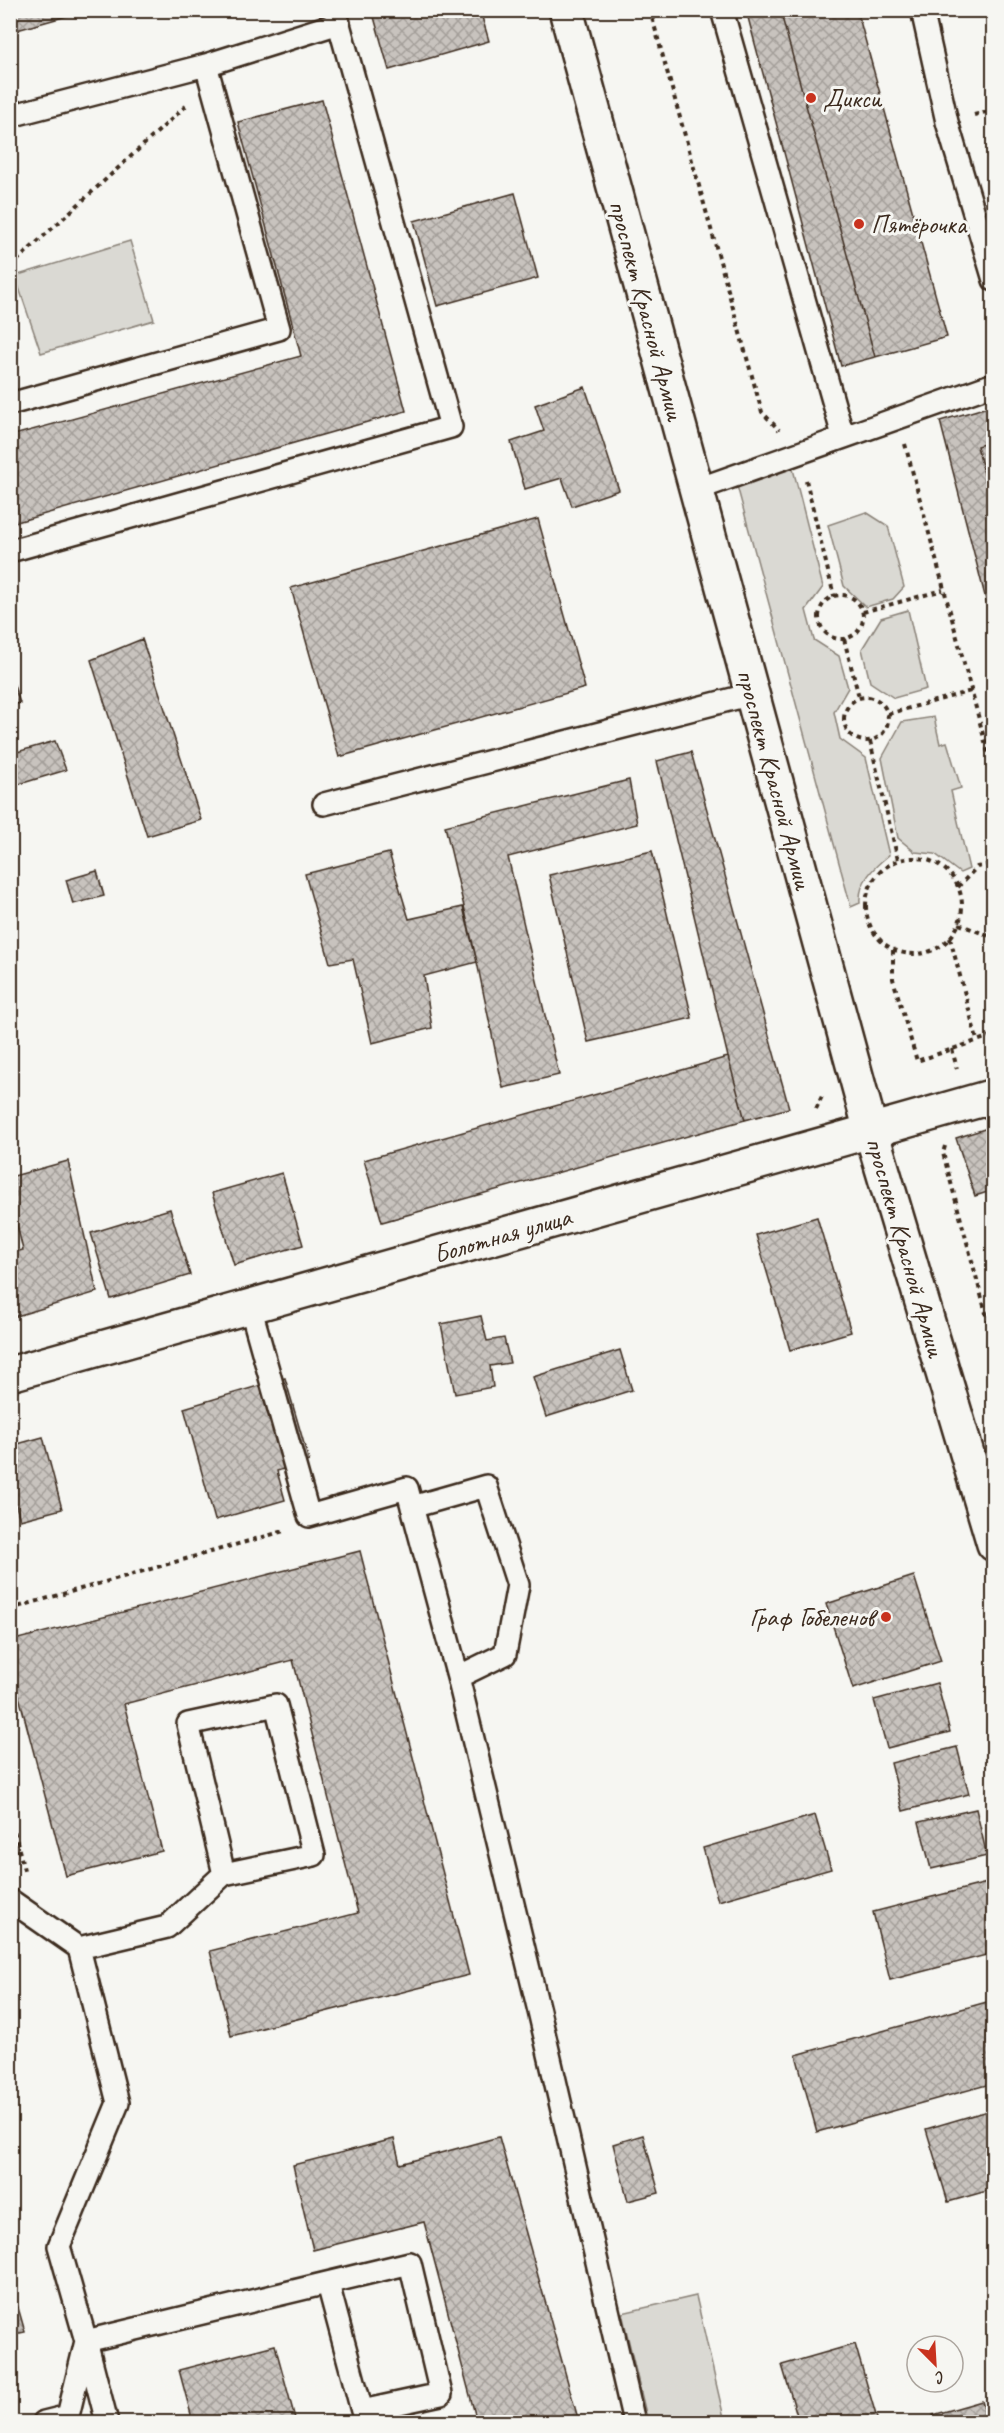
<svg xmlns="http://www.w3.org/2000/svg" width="1004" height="2433" font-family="Caveat,sans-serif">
  <defs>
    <pattern id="building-cross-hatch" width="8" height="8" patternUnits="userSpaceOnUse" patternTransform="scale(1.5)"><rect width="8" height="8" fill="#c8c3be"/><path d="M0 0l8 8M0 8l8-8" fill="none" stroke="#a49f9a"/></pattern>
  </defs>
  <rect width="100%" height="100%" fill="#f6f6f2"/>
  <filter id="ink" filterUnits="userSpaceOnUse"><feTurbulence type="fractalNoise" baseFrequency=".0167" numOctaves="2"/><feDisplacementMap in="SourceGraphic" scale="12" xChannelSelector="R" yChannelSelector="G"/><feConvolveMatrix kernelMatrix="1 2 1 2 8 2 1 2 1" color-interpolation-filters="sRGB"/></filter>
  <g filter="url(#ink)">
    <!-- green -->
    <path fill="#dad9d3" stroke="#8a8278" stroke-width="1.5" d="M 130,241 L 154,320 L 41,353 L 15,276 Z
      M 791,461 L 823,587 L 806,610 L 814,640 L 839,656 L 848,688 L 834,712 L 840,739 L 866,758 L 889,855 C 874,867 858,882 860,903 L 851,907 L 736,482 Z
      M 866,512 L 888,526 L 904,587 L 893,599 L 866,607 L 844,586 L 828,525 Z
      M 908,610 L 926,689 L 894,698 L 870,682 L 862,649 L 881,618 Z
      M 934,717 L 940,744 L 947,742 L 961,788 L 951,791 L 969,869 L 960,873 L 935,854 L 915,852 L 898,838 L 882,758 L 902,722 Z
      M 696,2296 L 725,2422 L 648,2422 L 622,2313 Z"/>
    <!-- building -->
    <path fill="url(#building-cross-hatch)" stroke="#3b2a1e" stroke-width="1.5" d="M 10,10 L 88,10 L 10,32 Z
      M 372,10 L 480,10 L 489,41 L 389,70 Z
      M 746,10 L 780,10 L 875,357 L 841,366 Z
      M 780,10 L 857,10 L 947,337 L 875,357 Z
      M 322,100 L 406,411 L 10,524 L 10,436 L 301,356 L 238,122 Z
      M 515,193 L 538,278 L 437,306 L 414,221 Z
      M 585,387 L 619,490 L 572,506 L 562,478 L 525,489 L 511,442 L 544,431 L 535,405 Z
      M 994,405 L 994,441 L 977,446 L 994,513 L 994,631 L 940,421 Z
      M 994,441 L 994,513 L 977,446 Z
      M 538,519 L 585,688 L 339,757 L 291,588 Z
      M 142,639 L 201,820 L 147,836 L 91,660 Z
      M 10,674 L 20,703 L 10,706 Z
      M 55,741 L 66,770 L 13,786 L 10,777 L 10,754 Z
      M 691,752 L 789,1108 L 745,1120 L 728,1057 L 657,761 Z
      M 629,780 L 637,824 L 508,857 L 559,1075 L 503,1088 L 477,962 L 445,826 Z
      M 652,851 L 692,1018 L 588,1042 L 549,875 Z
      M 389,853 L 409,919 L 463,907 L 477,962 L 424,976 L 432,1028 L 372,1043 L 353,959 L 330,963 L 305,874 Z
      M 97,871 L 104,896 L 73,904 L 66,880 Z
      M 728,1057 L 745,1120 L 382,1222 L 364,1160 Z
      M 994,1126 L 994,1190 L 975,1196 L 956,1138 Z
      M 68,1161 L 97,1292 L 10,1318 L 10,1253 L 23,1250 L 10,1196 L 10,1177 Z
      M 282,1173 L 303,1245 L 234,1265 L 212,1193 Z
      M 170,1209 L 190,1275 L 111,1299 L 91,1233 Z
      M 817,1217 L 851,1332 L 790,1350 L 756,1235 Z
      M 481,1316 L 487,1341 L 504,1338 L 510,1363 L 490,1366 L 493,1387 L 455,1394 L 441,1324 Z
      M 620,1350 L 632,1390 L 546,1417 L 533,1377 Z
      M 285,1378 L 309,1461 L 277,1471 L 285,1500 L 215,1520 L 184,1408 Z
      M 43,1437 L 62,1509 L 20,1520 L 10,1483 L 10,1446 Z
      M 360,1551 L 469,1975 L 231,2036 L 210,1951 L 358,1913 L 293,1660 L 124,1704 L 162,1851 L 66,1876 L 10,1662 L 10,1641 Z
      M 914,1576 L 941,1661 L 853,1689 L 826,1604 Z
      M 937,1683 L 950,1732 L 887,1748 L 874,1700 Z
      M 957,1747 L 969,1794 L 903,1811 L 891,1763 Z
      M 976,1809 L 987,1856 L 931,1869 L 919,1822 Z
      M 815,1815 L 831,1869 L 718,1901 L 703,1848 Z
      M 991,1882 L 994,1892 L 994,1953 L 890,1980 L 873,1912 Z
      M 994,2000 L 994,2083 L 817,2132 L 796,2055 Z
      M 994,2109 L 994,2189 L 948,2202 L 926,2129 Z
      M 643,2135 L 659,2193 L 628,2201 L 613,2144 Z
      M 499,2137 L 579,2422 L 477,2422 L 424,2222 L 313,2250 L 293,2165 L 394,2139 L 400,2164 Z
      M 10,2279 L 25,2332 L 10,2335 Z
      M 855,2344 L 878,2422 L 799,2422 L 782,2365 Z
      M 275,2345 L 296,2422 L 193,2422 L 179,2370 Z
      M 982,2401 L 988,2422 L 933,2422 L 935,2422 L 933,2415 Z"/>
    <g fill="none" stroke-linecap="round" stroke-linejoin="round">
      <!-- service casing -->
      <g stroke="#3b2a1e" stroke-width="26">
        <path id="service" d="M 722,10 L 843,436
          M 922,10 L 947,122 L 994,280
          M 10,116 L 206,65 L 339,23
          M 10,404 L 279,329 L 206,65
          M 695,490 L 994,384
          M 10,551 L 451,427 L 335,10
          M 324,804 L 752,694
          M 250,1306 L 309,1516 L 407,1488 L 458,1677 L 539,2011 L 634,2422
          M 412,1507 L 486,1486 L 518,1585 L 505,1654 L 458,1677
          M 10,1900 L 79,1948
          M 44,2422 L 68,2416 L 86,2341 L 59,2246 L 118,2103 L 79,1948 L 167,1927 L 224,1874 L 314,1855 L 276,1705 L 188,1724 L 224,1874
          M 107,2422 L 86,2341 L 410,2263 L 441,2394 L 362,2411 L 328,2284"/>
      </g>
      <!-- minor casing -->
      <g stroke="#3b2a1e" stroke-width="38">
        <path id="minor" d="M 10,1374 L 994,1096"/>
      </g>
      <!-- secondary casing -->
      <g stroke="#3b2a1e" stroke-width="38">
        <path id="secondary" d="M 566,10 L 871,1131 L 994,1544"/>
      </g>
      <!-- path -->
      <path stroke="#3b2a1e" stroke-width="4" stroke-dasharray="4.5 4.5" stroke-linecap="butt" d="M 650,10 L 762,412 L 779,430
        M 974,115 L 994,110
        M 10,267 L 187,105
        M 905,444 L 994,775
        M 806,480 L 834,596
        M819 617a22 22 0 1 1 44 0a22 22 0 1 1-44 0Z
        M 863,612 L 943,590
        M 844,639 L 859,697
        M844 719a22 22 0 1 1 44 0a22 22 0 1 1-44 0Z
        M 888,714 L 971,691
        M 870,741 L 898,860
        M866 906a48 48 0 1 1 96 0a48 48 0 1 1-96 0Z
        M 958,887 L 977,867 L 994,863
        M 959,924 L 994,938
        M 950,938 L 977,1040
        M 893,950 L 893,979 L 917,1061 L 994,1035
        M 952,1049 L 957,1069
        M 816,1109 L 823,1094
        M 945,1146 L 943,1153 L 994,1343
        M 10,1609 L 284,1531
        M 10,1814 L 25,1874"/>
      <!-- service -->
      <use href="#service" stroke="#f6f6f2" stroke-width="21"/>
      <!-- minor -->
      <use href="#minor" stroke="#f6f6f2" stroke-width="33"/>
      <!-- secondary -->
      <use href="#secondary" stroke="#f6f6f2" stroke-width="33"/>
    </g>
  </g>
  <!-- markers -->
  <g fill="#c8321e" stroke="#f6f6f2" stroke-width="2">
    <circle cx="811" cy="98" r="6"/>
    <circle cx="859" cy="224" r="6"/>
    <circle cx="886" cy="1617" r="6"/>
  </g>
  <g text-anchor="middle" stroke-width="6" stroke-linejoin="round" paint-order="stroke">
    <!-- poi labels -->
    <g font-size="26" fill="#3b2a1e" stroke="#f6f6f2" text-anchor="start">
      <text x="823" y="107">Дикси</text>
      <text x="871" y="233">Пятёрочка</text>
      <text x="874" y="1626" text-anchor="end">Граф Гобеленов</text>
    </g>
    <!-- street labels -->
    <g font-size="26" fill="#3b2a1e" stroke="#f6f6f2">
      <text transform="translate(647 310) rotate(75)" y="9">проспект Красной Армии</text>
      <text transform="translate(775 779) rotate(75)" y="9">проспект Красной Армии</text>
      <text transform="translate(502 1235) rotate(-16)" y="9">Болотная улица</text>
      <text transform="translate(906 1247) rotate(74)" y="9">проспект Красной Армии</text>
    </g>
  </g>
  <!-- margin -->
  <rect width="1004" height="2433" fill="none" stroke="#f6f6f2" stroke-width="36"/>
  <rect x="18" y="18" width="968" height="2397" fill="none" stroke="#3b2a1e" stroke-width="2" filter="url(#ink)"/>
  <!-- north arrow -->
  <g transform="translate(935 2364) rotate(156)"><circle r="28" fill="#f6f6f2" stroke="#aba49d" stroke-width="1.5"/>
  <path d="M0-4.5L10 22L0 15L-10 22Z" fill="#c8321e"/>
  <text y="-9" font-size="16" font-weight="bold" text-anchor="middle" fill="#3b2a1e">С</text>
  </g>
</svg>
